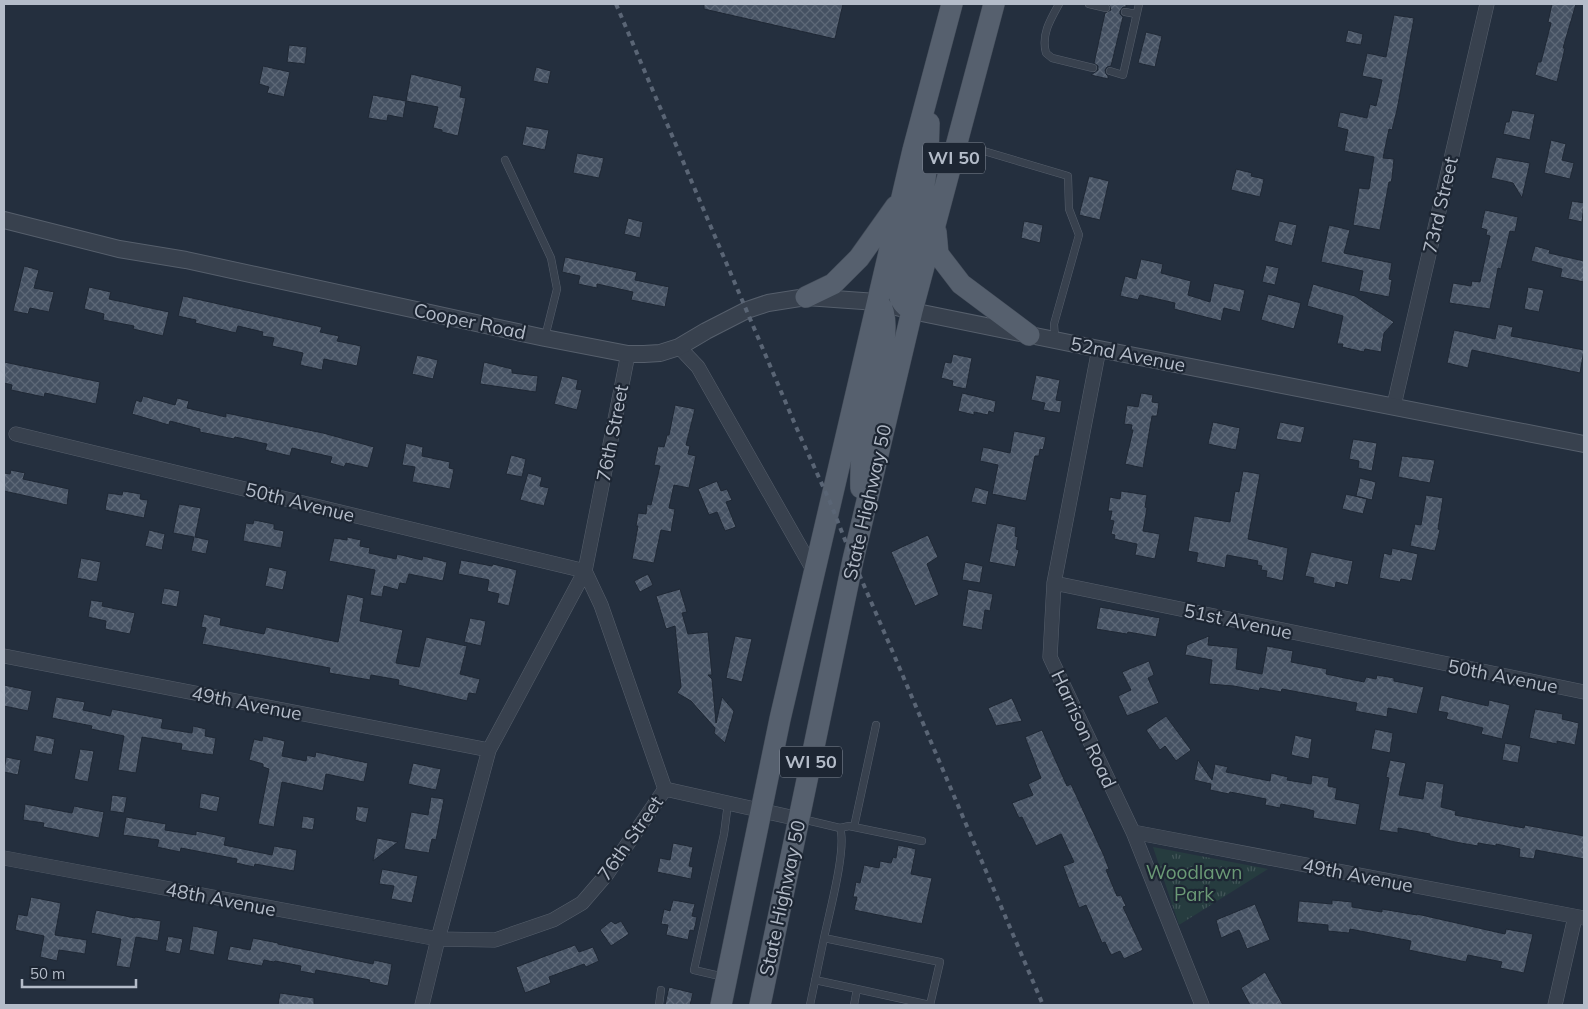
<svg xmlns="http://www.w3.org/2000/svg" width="1588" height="1009" font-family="Mulish,sans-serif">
  <defs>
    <pattern id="grass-tufts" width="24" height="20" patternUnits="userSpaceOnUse" patternTransform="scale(1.25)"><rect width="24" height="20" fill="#263c3f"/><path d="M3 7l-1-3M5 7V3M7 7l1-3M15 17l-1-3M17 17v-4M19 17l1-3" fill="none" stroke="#435659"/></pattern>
    <pattern id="building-cross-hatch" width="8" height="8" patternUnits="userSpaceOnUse" patternTransform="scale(1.25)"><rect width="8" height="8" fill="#455162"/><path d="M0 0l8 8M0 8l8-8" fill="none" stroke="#5d6877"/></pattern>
  </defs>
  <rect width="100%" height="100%" fill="#242f3e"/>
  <!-- grass -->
  <path fill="url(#grass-tufts)" d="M 1153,847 L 1268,869 L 1179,925 Z"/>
  <!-- building -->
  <path fill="url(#building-cross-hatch)" stroke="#1f2835" d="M 704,4 L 843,4 L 835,39 L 704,9 Z
    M 1109,4 L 1126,4 L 1126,7 L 1123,7 L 1120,11 L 1120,14 L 1123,17 L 1111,66 L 1107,67 L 1105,70 L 1106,74 L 1108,76 L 1108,79 L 1091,75 L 1098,70 L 1098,66 L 1094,63 L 1105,13 L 1111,10 Z
    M 1552,4 L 1576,4 L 1563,48 L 1565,48 L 1557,82 L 1535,75 L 1538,62 L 1541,62 L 1551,23 L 1548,22 Z
    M 1394,15 L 1414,18 L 1397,110 L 1392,130 L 1389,129 L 1383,158 L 1394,159 L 1392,178 L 1391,182 L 1389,182 L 1380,230 L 1353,225 L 1359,188 L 1369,189 L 1374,157 L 1344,151 L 1348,130 L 1337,127 L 1340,112 L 1367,118 L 1370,104 L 1376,106 L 1382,80 L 1362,76 L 1367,53 L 1386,57 Z
    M 1348,30 L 1363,34 L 1361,45 L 1345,42 Z
    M 1146,32 L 1162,36 L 1155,67 L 1138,63 Z
    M 289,45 L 307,47 L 305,64 L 287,62 Z
    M 263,66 L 290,72 L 284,97 L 267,93 L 269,87 L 259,84 Z
    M 536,67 L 551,71 L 548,84 L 533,81 Z
    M 411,74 L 462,86 L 460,97 L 466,98 L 458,136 L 442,132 L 442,130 L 433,128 L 438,107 L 406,101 Z
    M 373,95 L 406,101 L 403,118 L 388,115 L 387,121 L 368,118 Z
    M 1512,110 L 1535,114 L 1530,140 L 1503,134 L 1506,122 L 1509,122 Z
    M 526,126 L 549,130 L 545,150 L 522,145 Z
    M 1551,140 L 1566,144 L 1562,160 L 1574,163 L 1570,179 L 1544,173 Z
    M 577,153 L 604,158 L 599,178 L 573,173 Z
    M 1496,157 L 1530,163 L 1522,198 L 1513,183 L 1491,178 Z
    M 1236,169 L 1252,173 L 1251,176 L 1264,179 L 1260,197 L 1231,190 Z
    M 1089,176 L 1109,181 L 1100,220 L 1079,215 Z
    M 1572,201 L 1584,203 L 1582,222 L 1568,219 Z
    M 1485,210 L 1518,217 L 1515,232 L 1510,231 L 1501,269 L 1498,268 L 1490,309 L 1449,303 L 1453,283 L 1471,286 L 1472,281 L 1480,282 L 1490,236 L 1486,235 L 1487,230 L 1481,228 Z
    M 628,218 L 643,222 L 640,238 L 624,234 Z
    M 1024,221 L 1043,225 L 1040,243 L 1021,238 Z
    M 1279,221 L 1297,225 L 1292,246 L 1274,241 Z
    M 1329,225 L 1350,230 L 1344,253 L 1392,263 L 1389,279 L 1392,280 L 1389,297 L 1359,291 L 1363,271 L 1321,262 Z
    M 1535,246 L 1550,250 L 1549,253 L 1584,261 L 1584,282 L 1560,277 L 1562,269 L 1531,261 Z
    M 565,257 L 637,272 L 635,280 L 669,287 L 665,307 L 631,300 L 633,292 L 597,284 L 597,288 L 578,284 L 580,276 L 562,272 Z
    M 1141,259 L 1163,264 L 1161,273 L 1191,281 L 1188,295 L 1210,302 L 1214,283 L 1245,290 L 1240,312 L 1224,308 L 1221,321 L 1174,309 L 1175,303 L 1140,295 L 1138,300 L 1120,296 L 1125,276 L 1136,279 Z
    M 1266,265 L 1279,268 L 1275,285 L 1262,282 Z
    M 24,266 L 39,270 L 34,288 L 54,292 L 49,312 L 30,308 L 28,314 L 13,311 Z
    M 1313,284 L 1355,296 L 1394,322 L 1384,333 L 1381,352 L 1365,349 L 1364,352 L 1342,347 L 1343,344 L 1337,344 L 1343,316 L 1307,306 Z
    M 89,287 L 111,292 L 109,299 L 169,312 L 163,336 L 133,329 L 134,326 L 103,320 L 104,314 L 84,309 Z
    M 1528,287 L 1544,290 L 1539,312 L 1524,309 Z
    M 1268,294 L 1301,303 L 1294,329 L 1261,320 Z
    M 183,296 L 322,327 L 320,332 L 339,336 L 337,341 L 361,346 L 357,366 L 324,359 L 322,370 L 300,365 L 303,353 L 272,346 L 274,338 L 262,336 L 263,332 L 238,326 L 236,333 L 195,323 L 196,320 L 178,316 Z
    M 1498,324 L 1513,327 L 1511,336 L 1584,350 L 1580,373 L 1472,350 L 1468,368 L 1447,363 L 1454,330 L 1495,339 Z
    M 953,354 L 972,358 L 966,389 L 952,386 L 953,381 L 941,378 L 945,362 L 951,363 Z
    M 417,355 L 438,360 L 433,379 L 412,374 Z
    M 4,362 L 100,382 L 96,404 L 45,393 L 44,397 L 11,390 L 12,385 L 4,383 Z
    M 484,362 L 512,369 L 512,373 L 538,376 L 536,392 L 480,384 Z
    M 1036,375 L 1060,380 L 1056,400 L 1062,401 L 1060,413 L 1043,410 L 1045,403 L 1031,400 Z
    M 562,376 L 578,380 L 576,389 L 582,390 L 577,410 L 554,404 Z
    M 962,393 L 996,401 L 994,413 L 989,411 L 988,415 L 974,412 L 974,415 L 958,411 Z
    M 1141,393 L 1153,395 L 1152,402 L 1159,403 L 1157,416 L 1152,416 L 1143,468 L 1125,464 L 1133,430 L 1131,430 L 1132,425 L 1124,424 L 1127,405 L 1138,407 Z
    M 143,396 L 175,405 L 177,398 L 189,401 L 187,408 L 226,417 L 226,413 L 323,433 L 374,447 L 368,468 L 346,463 L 344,467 L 330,463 L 332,457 L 292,448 L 290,456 L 265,450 L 267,444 L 235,437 L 234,439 L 200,432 L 200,429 L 170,421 L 169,425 L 132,414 L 136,400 L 141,402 Z
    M 675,405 L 695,409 L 686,445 L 690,446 L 688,454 L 696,456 L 689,488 L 674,485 L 669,508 L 675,509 L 671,532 L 661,530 L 654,563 L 632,559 L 638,526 L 636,526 L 638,513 L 646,514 L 647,504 L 651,505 L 660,466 L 654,465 L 658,446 L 664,447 L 667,435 L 669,435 Z
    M 1213,422 L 1240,428 L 1236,450 L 1208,444 Z
    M 1280,422 L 1305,427 L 1301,443 L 1276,439 Z
    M 1014,431 L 1046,437 L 1043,450 L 1040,449 L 1039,456 L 1035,456 L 1026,501 L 992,494 L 998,465 L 980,461 L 983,447 L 1010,453 Z
    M 1353,439 L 1377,443 L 1372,471 L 1358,468 L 1359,461 L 1349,459 Z
    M 406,443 L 423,447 L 422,456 L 450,462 L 449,468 L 454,469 L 450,489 L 412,482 L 415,467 L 402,465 Z
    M 511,455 L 526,459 L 522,477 L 506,474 Z
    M 1402,456 L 1435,460 L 1430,483 L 1398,477 Z
    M 11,470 L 25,473 L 23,479 L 69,489 L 67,505 L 4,491 L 4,473 L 10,474 Z
    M 1243,471 L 1260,474 L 1248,539 L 1288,548 L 1283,581 L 1266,577 L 1267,571 L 1261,570 L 1262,566 L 1257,565 L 1258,561 L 1227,555 L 1225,568 L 1196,562 L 1198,553 L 1188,551 L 1194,516 L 1230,522 L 1235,491 L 1239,492 Z
    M 528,473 L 542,477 L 540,486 L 549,488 L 544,506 L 520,500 Z
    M 1360,478 L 1376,482 L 1372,500 L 1356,496 Z
    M 717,481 L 721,491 L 727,489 L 732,500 L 726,502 L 736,527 L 725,531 L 717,512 L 709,515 L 698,489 Z
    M 975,487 L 989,491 L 986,505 L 971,502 Z
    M 123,491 L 141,494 L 140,499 L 148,500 L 144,518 L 105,510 L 108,493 L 122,495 Z
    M 1121,491 L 1147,495 L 1145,507 L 1147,508 L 1143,531 L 1160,534 L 1155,559 L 1135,555 L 1137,544 L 1114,539 L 1115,535 L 1111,534 L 1114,521 L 1110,520 L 1112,511 L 1108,511 L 1110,497 L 1120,499 Z
    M 1346,494 L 1367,499 L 1363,514 L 1342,509 Z
    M 1426,495 L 1443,498 L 1438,529 L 1440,530 L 1435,551 L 1410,546 L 1415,524 L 1421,525 Z
    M 179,504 L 201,508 L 195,537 L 209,540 L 206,554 L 191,551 L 194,537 L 173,533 Z
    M 254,520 L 274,524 L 274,529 L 284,531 L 281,548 L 243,541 L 246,523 L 253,524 Z
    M 997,523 L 1016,527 L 1015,536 L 1018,537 L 1016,549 L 1019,550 L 1015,567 L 989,562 Z
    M 149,530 L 165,534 L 162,550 L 145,546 Z
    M 928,535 L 938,557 L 927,564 L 939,595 L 915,606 L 891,552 Z
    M 347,537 L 361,540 L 360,546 L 370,548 L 369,553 L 396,559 L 397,554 L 422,560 L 423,556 L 447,562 L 443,581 L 409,574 L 406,584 L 400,583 L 398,590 L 384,586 L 382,597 L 370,595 L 375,570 L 329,561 L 334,538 L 347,540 Z
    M 1392,548 L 1418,554 L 1412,581 L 1401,579 L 1400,582 L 1379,578 L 1384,553 L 1391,555 Z
    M 1311,552 L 1353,561 L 1348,585 L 1336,582 L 1335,588 L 1313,583 L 1314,578 L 1305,576 Z
    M 81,558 L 101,562 L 97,582 L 77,578 Z
    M 461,560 L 492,566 L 493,564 L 517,570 L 509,606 L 497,603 L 499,594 L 487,591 L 489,580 L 458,574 Z
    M 965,562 L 983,566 L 980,583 L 962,580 Z
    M 269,567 L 287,571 L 283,590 L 265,586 Z
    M 648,574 L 653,585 L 640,592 L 634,581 Z
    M 164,588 L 180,591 L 177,607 L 161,604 Z
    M 680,589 L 687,612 L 682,613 L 688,634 L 708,632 L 712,675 L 708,675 L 712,679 L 716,723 L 722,697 L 734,711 L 725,743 L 714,733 L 715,728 L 691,701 L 677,693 L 681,687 L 675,626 L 666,629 L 656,596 Z
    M 968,589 L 993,594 L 990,611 L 985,610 L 982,630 L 962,626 Z
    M 347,594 L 364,598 L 360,621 L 403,630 L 396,663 L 419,667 L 426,637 L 467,646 L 460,674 L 480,679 L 476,694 L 469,693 L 467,701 L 398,685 L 399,680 L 371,675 L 370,680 L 329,673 L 330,668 L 202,644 L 206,628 L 201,627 L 204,614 L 221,618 L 220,625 L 264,634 L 266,627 L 338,642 Z
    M 91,600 L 103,602 L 102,606 L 135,613 L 130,634 L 105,629 L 106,621 L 88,617 Z
    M 1100,607 L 1160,618 L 1156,637 L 1128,632 L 1127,634 L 1096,629 Z
    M 470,618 L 486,621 L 481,646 L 464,642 Z
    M 735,636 L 752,639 L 742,682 L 726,678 Z
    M 1209,636 L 1208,645 L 1238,648 L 1236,669 L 1262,674 L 1267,646 L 1293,651 L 1291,662 L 1327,669 L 1326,674 L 1364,682 L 1366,677 L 1376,679 L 1377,675 L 1394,678 L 1394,681 L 1424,687 L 1417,714 L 1388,708 L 1387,717 L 1355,711 L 1357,703 L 1282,689 L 1281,692 L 1260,688 L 1259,691 L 1234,686 L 1209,684 L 1212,660 L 1185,655 L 1187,645 Z
    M 1149,661 L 1154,675 L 1148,678 L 1159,703 L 1127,716 L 1118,696 L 1131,690 L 1122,672 Z
    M 4,685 L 32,691 L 28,711 L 4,706 Z
    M 1441,695 L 1488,706 L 1489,700 L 1510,705 L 1502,739 L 1481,734 L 1483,728 L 1446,719 L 1448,713 L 1438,711 Z
    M 56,697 L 85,702 L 83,710 L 110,716 L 112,709 L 163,719 L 161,728 L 192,733 L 193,726 L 206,729 L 205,736 L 216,738 L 213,755 L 181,750 L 182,744 L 142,737 L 136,773 L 118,770 L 124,736 L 91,729 L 92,726 L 52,718 Z
    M 1012,698 L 1022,721 L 996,726 L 988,708 Z
    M 1535,709 L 1563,714 L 1562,719 L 1579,723 L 1575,745 L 1557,741 L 1557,744 L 1529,738 Z
    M 1166,716 L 1191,750 L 1176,761 L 1165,746 L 1160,750 L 1146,730 Z
    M 1375,729 L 1393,733 L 1390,753 L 1371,749 Z
    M 1042,730 L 1067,786 L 1071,784 L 1104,856 L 1109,869 L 1106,870 L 1117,896 L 1121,895 L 1126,906 L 1123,907 L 1143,950 L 1124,959 L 1120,951 L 1111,955 L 1105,942 L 1102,943 L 1086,905 L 1079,908 L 1063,866 L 1074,862 L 1061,834 L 1036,846 L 1022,817 L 1019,818 L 1012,803 L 1033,795 L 1028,784 L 1041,778 L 1025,737 Z
    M 36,735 L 55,739 L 52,755 L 33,751 Z
    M 1295,735 L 1312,739 L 1309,759 L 1291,755 Z
    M 263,736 L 285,741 L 282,756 L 306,761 L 307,755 L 315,757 L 316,752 L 368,763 L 364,782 L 326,774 L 323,791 L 282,782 L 274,827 L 258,824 L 269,769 L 263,767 L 263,764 L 249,760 L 254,739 L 262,741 Z
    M 1505,743 L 1521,746 L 1518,763 L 1502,760 Z
    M 80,749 L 94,751 L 88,782 L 74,779 Z
    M 6,757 L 21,760 L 18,775 L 4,772 Z
    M 1198,760 L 1212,780 L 1215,764 L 1228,767 L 1226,772 L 1270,781 L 1271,773 L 1288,777 L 1287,780 L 1311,784 L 1312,775 L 1329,778 L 1328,786 L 1337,788 L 1335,799 L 1360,804 L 1356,825 L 1313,818 L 1314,811 L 1307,809 L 1281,804 L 1280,808 L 1265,805 L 1266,799 L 1230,792 L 1229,794 L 1210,790 L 1211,784 L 1194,780 Z
    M 1390,760 L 1406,763 L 1399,795 L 1423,799 L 1426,781 L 1444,784 L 1441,807 L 1456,811 L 1455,815 L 1524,828 L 1525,825 L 1584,836 L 1584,859 L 1536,850 L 1534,859 L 1519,857 L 1520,849 L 1496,844 L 1496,846 L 1478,843 L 1478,846 L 1455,842 L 1430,836 L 1430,834 L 1398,828 L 1398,833 L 1379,830 L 1389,778 L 1386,777 Z
    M 413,763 L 441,769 L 436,790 L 408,784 Z
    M 201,793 L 220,797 L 217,812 L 199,808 Z
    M 112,795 L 127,797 L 124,813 L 110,811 Z
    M 431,797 L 444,799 L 436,840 L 432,839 L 429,853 L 404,849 L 411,812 L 428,815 Z
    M 25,804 L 72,813 L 74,806 L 104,812 L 99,838 L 43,827 L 44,823 L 23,820 Z
    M 357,806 L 369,808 L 366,823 L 355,820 Z
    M 303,816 L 315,818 L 313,830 L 301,828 Z
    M 126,817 L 166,824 L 165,830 L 196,835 L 196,831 L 226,837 L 224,845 L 272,855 L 274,846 L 297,850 L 294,871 L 255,864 L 254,867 L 236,863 L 237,859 L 181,848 L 180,852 L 157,847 L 159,840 L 123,835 Z
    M 377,838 L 398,842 L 373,861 Z
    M 673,843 L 693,847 L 689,866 L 693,867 L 691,879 L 657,872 L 660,858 L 670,860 Z
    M 898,845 L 916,849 L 911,874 L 932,878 L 922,924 L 854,910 L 857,897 L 853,897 L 856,882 L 860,883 L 864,865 L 879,868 L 880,861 L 891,863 L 893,857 L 896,858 Z
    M 382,869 L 418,876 L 412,903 L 391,899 L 394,886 L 379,884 Z
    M 31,897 L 61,903 L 55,935 L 87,940 L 85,954 L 59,950 L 57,961 L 40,957 L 44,936 L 15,930 L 18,914 L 27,916 Z
    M 673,900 L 695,904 L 692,916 L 697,917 L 694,931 L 690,930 L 688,940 L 666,935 L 668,925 L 661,924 L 664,909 L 670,911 Z
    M 1332,900 L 1352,902 L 1352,907 L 1382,912 L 1382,909 L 1417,915 L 1417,914 L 1505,934 L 1506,929 L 1533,934 L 1524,973 L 1500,968 L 1502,962 L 1468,955 L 1466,962 L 1409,950 L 1411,941 L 1350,929 L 1349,933 L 1328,931 L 1328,925 L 1297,922 L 1299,901 L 1332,904 Z
    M 1255,904 L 1270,940 L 1247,949 L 1239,930 L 1221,938 L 1216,920 Z
    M 96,910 L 135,918 L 135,917 L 161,921 L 158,941 L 136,937 L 130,968 L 116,966 L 121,939 L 91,933 Z
    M 611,921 L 615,924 L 621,921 L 629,934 L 611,946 L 600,930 Z
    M 193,926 L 218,931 L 214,955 L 189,950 Z
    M 168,936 L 183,939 L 180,954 L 165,951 Z
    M 253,938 L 278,943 L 278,944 L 373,964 L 374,960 L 392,964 L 388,986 L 369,982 L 370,980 L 316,970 L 315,974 L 300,971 L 301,966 L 275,961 L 274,962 L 264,960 L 262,966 L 227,960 L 230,946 L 250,950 Z
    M 575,945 L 579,952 L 593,947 L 599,961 L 586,967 L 584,964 L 549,977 L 551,983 L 525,993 L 516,967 Z
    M 1265,972 L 1283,1005 L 1250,1005 L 1241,988 Z
    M 669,987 L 693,993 L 690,1005 L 665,1005 Z
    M 280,993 L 314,998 L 314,1005 L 278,1005 Z"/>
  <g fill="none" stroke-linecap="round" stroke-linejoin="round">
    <!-- service casing -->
    <g stroke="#565f6c" stroke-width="8">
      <path id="service" d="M 1059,4 C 1050,20 1041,35 1046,53 L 1052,58 L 1093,68
        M 1089,4 L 1106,8
        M 1125,12 L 1136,14
        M 1110,71 L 1123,75 L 1139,4
        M 960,144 L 1068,176 L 1069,209 L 1079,235 L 1054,324 L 1055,340
        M 505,160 L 551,258 L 557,289 L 545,337
        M 802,819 L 840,828 C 847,848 829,914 824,938 L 940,962 L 930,1005
        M 854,827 L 876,725
        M 840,828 L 849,826 L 922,841
        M 724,977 L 694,970 L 724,834 L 728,803
        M 815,980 L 857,989
        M 659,1005 L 661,990
        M 810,1005 L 824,938
        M 854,1005 L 857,989 L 930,1005"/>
    </g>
    <!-- minor casing -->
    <g stroke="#565f6c" stroke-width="15">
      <path id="minor" d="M 679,347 L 698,367 L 815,573
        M 1099,349 L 1054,583 L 1050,657 L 1133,832 L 1202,1005
        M 1394,405 L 1487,4
        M 1054,583 L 1584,692
        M 4,656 L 489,750
        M 665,789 L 799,819
        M 1133,832 L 1584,918
        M 4,858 L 438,939 L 495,940 L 553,920 L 582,903 L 607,874 L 665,789 L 601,605 L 585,571 L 16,434
        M 422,1005 L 438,939 L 489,750 L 585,571 L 628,354
        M 1555,1005 L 1575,917"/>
    </g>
    <!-- tertiary casing -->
    <g stroke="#565f6c" stroke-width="18">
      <path id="tertiary" d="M 4,220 L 119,249 L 186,260 L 545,338 L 628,354 L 644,354 L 660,353 L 679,347 L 706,331 L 747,310 L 768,303 L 806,297 L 877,302 L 912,311 L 1099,349 L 1584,444"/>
    </g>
    <!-- primary casing -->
    <g stroke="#414a57" stroke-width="22">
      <path id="primary" d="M 936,232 L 938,254 L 961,284 L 1029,335
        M 806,297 L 833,284 L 859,258 L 896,206
        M 912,311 C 904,305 900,301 898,291 L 924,185 L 928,158 L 929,123
        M 861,488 C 860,465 863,442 867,419 C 872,394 895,324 880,305
        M 721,1005 L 780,719 L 913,150 L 952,4
        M 760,1005 L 853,560 L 912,311 L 994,4"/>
    </g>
    <!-- service -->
    <use href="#service" stroke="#38414e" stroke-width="7"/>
    <!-- minor -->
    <use href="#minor" stroke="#38414e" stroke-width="14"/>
    <!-- tertiary -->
    <use href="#tertiary" stroke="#38414e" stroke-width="16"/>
    <!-- primary -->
    <use href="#primary" stroke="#56606e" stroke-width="21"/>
    <!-- rail -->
    <path stroke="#5a6575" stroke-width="4" stroke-dasharray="5 5" stroke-linecap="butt" d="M 616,4 L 797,429 L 830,502 L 853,560 L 891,648 L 1043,1005"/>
  </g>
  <g text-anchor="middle" stroke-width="4.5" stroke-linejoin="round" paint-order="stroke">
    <!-- shield labels -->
    <g fill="#1d2633" stroke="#878f9c" stroke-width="1">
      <rect x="923" y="142.5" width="62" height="31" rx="4"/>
      <rect x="780" y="746.5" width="62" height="31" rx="4"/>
    </g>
    <g font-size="18" font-weight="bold" fill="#b4bcc9">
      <text x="954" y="164">WI 50</text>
      <text x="811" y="768">WI 50</text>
    </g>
    <!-- street labels -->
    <g font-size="19" fill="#b4bcc9" stroke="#1d2633">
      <text transform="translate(1440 205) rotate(-77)" y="7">73rd Street</text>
      <text transform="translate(470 321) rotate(12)" y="7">Cooper Road</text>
      <text transform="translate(1128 354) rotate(11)" y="7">52nd Avenue</text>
      <text transform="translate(612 433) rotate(-79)" y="7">76th Street</text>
      <text transform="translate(300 502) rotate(14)" y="7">50th Avenue</text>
      <text transform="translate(867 502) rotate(-77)" y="7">State Highway 50</text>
      <text transform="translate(1238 621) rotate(12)" y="7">51st Avenue</text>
      <text transform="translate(1503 676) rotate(11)" y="7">50th Avenue</text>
      <text transform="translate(247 703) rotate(11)" y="7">49th Avenue</text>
      <text transform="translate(1084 729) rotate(65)" y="7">Harrison Road</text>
      <text transform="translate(630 838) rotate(-55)" y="7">76th Street</text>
      <text transform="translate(1358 875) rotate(11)" y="7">49th Avenue</text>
      <text transform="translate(782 898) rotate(-78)" y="7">State Highway 50</text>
      <text transform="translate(221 899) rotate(11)" y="7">48th Avenue</text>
    </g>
    <!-- park labels -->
    <g font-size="19" fill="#6b9a76" stroke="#1d2633">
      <text x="1194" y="879">Woodlawn<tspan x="1194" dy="22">Park</tspan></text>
    </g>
  </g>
  <!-- border -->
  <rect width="1588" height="1009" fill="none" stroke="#b4bcc9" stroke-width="10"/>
  <!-- scale -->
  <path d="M22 979v8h114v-8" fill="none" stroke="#b4bcc9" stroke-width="2.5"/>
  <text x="30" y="979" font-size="15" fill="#b4bcc9" stroke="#1d2633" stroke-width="4" paint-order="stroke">50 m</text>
</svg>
